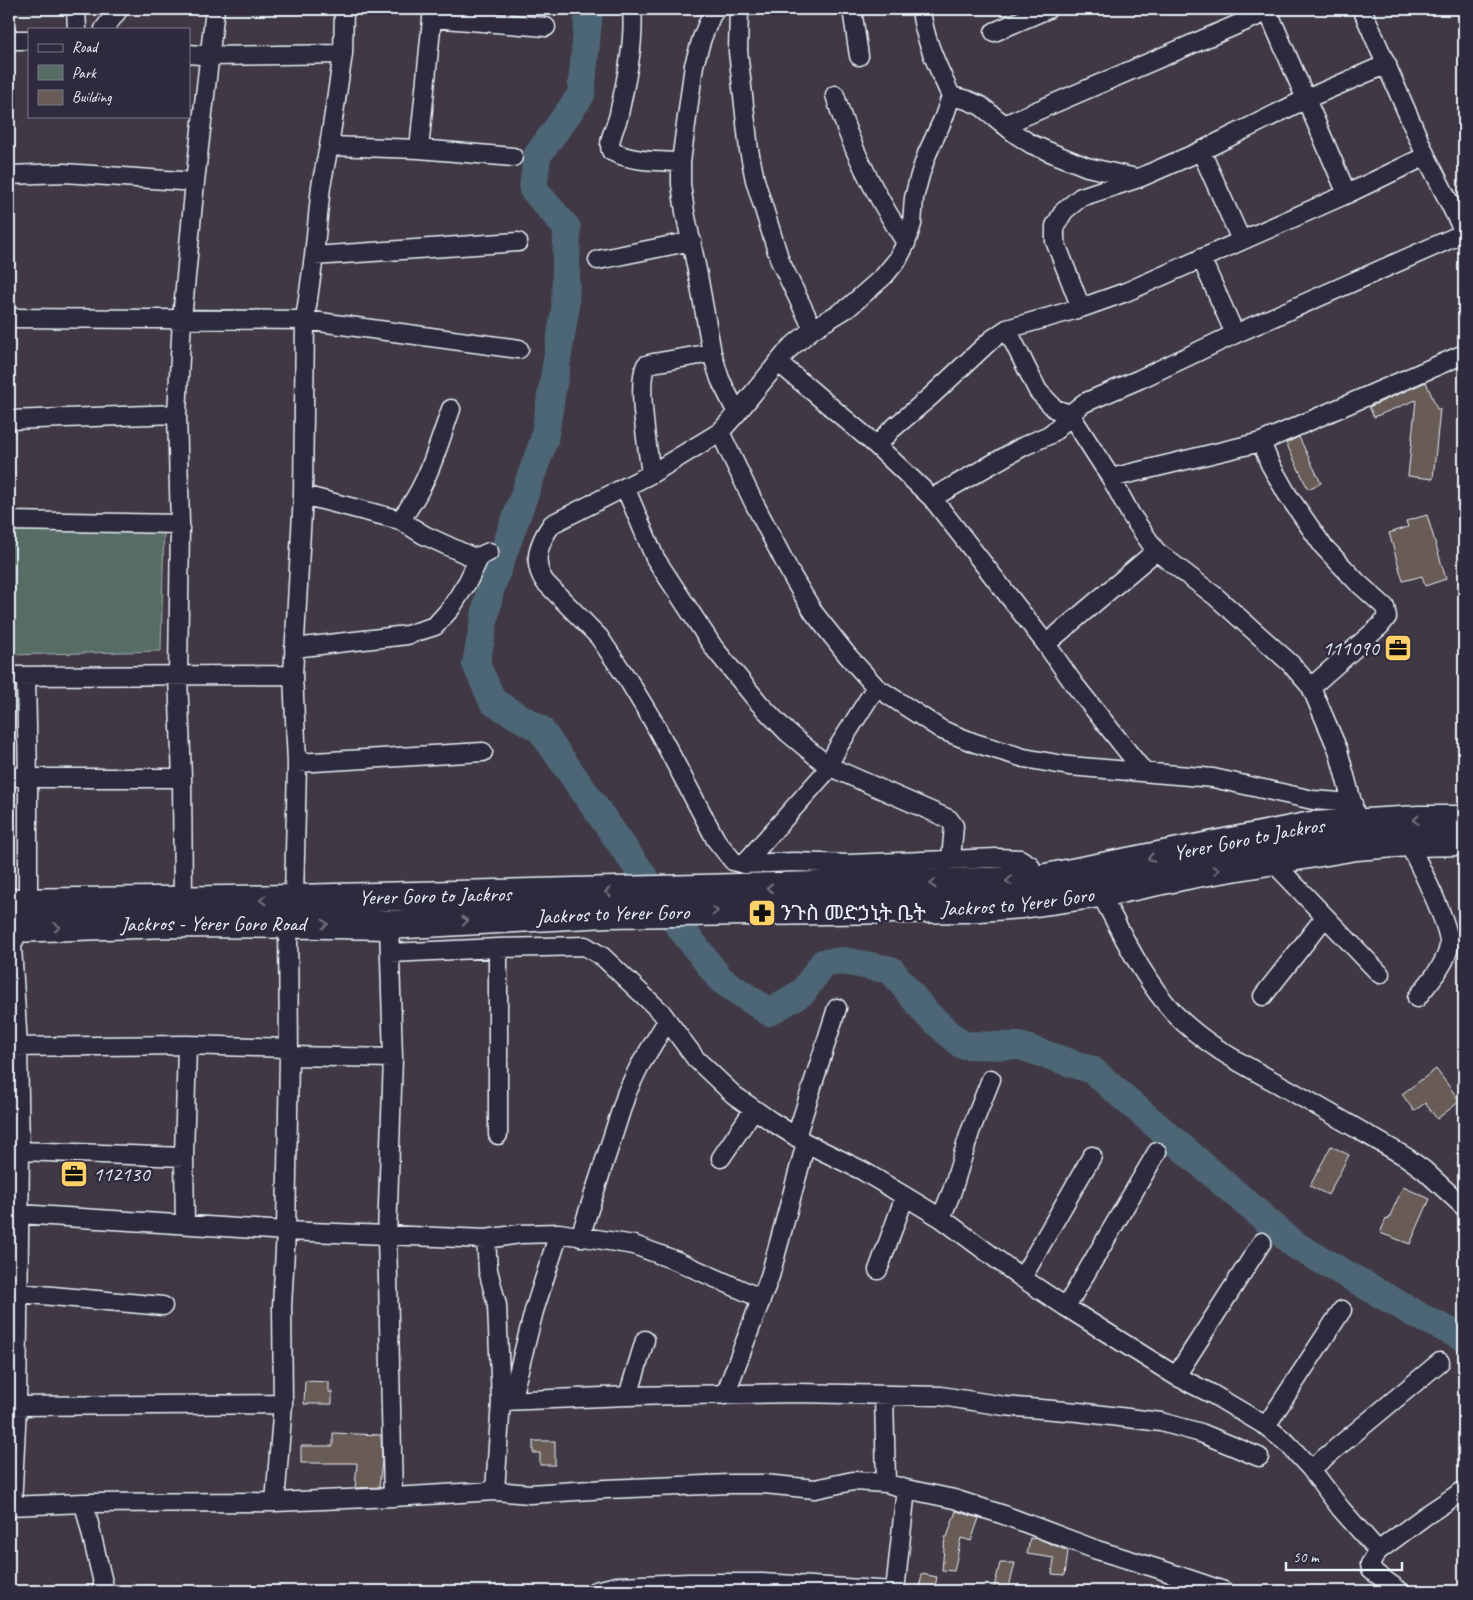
<svg xmlns="http://www.w3.org/2000/svg" width="1473" height="1600" font-family="Caveat,'Noto Sans Ethiopic',sans-serif">
  <rect width="100%" height="100%" fill="#403945"/>
  <filter id="ink" filterUnits="userSpaceOnUse"><feTurbulence type="fractalNoise" baseFrequency=".02" numOctaves="2"/><feDisplacementMap in="SourceGraphic" scale="10" xChannelSelector="R" yChannelSelector="G"/><feConvolveMatrix kernelMatrix="1 2 1 2 8 2 1 2 1" color-interpolation-filters="sRGB"/></filter>
  <g filter="url(#ink)">
    <!-- green -->
    <path fill="#586c66" stroke="#a0aeaf" d="M 9,525 L 164,529 L 161,651 L 9,655 Z"/>
    <g fill="none" stroke-linecap="round" stroke-linejoin="round">
      <!-- river -->
      <path stroke="#4d6675" stroke-width="28" d="M 589,9 L 581,95 L 537,156 L 533,189 L 567,228 L 565,311 L 544,440 L 490,590 L 476,664 L 493,702 L 540,729 L 673,918 L 721,980 L 769,1012 L 803,992 L 823,963 L 843,961 L 891,970 L 926,1013 L 962,1045 L 1020,1046 L 1092,1070 L 1295,1245 L 1419,1316 L 1464,1338"/>
    </g>
    <!-- building -->
    <path fill="#695b57" stroke="#e8f1f8" d="M 1426,382 L 1437,409 L 1440,409 L 1433,479 L 1408,476 L 1416,400 L 1374,417 L 1369,407 Z
      M 1299,437 L 1321,483 L 1308,489 L 1286,443 Z
      M 1427,515 L 1446,579 L 1425,586 L 1422,576 L 1403,581 L 1389,533 L 1408,527 L 1406,521 Z
      M 1436,1069 L 1460,1101 L 1437,1119 L 1425,1103 L 1414,1111 L 1402,1094 Z
      M 1331,1146 L 1349,1155 L 1328,1195 L 1310,1186 Z
      M 1403,1187 L 1430,1199 L 1410,1244 L 1380,1233 L 1386,1219 L 1388,1220 Z
      M 305,1381 L 329,1382 L 329,1392 L 332,1392 L 332,1404 L 304,1404 Z
      M 333,1433 L 381,1435 L 382,1461 L 379,1487 L 355,1488 L 357,1463 L 301,1463 L 301,1446 L 333,1446 Z
      M 533,1441 L 555,1441 L 555,1465 L 540,1465 L 540,1453 L 533,1453 Z
      M 956,1511 L 979,1518 L 971,1541 L 961,1538 L 954,1571 L 942,1570 L 945,1537 L 947,1537 Z
      M 1030,1538 L 1039,1539 L 1068,1551 L 1065,1575 L 1052,1574 L 1054,1558 L 1027,1554 Z
      M 1000,1563 L 1015,1563 L 1008,1591 L 993,1591 Z
      M 922,1574 L 937,1577 L 934,1591 L 919,1590 Z"/>
    <g fill="none" stroke-linecap="round" stroke-linejoin="round">
      <!-- minor casing -->
      <g stroke="#e8f1f8" stroke-width="21">
        <path id="minor" d="M 76,9 L 77,29
          M 632,9 C 635,43 626,80 619,114 C 617,126 607,139 611,151 C 632,162 658,161 681,162
          M 716,9 L 711,16 L 702,38 L 694,65 L 681,162 L 681,184 L 685,212 L 698,275 L 712,353 L 720,379 L 737,413
          M 739,9 L 738,51 L 749,150 L 755,180 L 780,261 L 813,329
          M 852,9 L 859,56
          M 921,9 C 924,40 938,67 951,96 L 944,117 L 927,154 L 920,175 L 914,198 L 912,224 L 906,243 L 898,259 L 884,276 L 849,307 L 813,329 L 790,348 L 737,413 L 720,432 L 651,474 L 552,524 C 539,542 531,562 545,582 L 599,637 L 630,683 L 653,721 L 716,840 L 733,861 L 744,864 L 795,862 L 849,864 L 997,858 L 1020,859 L 1030,865 L 1036,880
          M 1267,9 L 1347,194
          M 1362,9 L 1426,156 L 1464,232
          M 432,18 L 546,27
          M 104,29 L 119,9
          M 994,32 L 1048,9
          M 9,40 L 29,40
          M 189,54 L 211,56 L 343,54
          M 835,95 C 850,148 877,197 906,243
          M 951,96 L 967,100 L 981,106 L 1017,135 L 1031,144 L 1057,155 L 1087,167 L 1136,178
          M 1004,125 L 1269,11
          M 329,146 L 419,149 L 513,157
          M 419,149 L 433,9
          M 1201,151 L 1241,240
          M 9,175 L 64,173 L 195,182
          M 314,256 L 518,242
          M 1201,258 L 1235,334
          M 598,260 L 692,241
          M 1081,308 L 1055,241 L 1055,226 L 1064,211 L 1081,197 L 1139,178 L 1201,151 L 1306,99 L 1387,64
          M 9,318 L 305,320 L 519,349
          M 1007,329 L 1038,391 L 1055,409 L 1070,414 L 1111,478 L 1131,515 L 1156,551 L 1215,596 L 1290,663 L 1311,687 L 1338,750 L 1355,813
          M 779,363 L 877,446 L 932,498 L 1046,644 L 1074,684 L 1144,772
          M 9,420 L 177,414
          M 720,432 L 754,503 L 793,578 L 814,613 L 848,656 L 876,687 L 942,730 L 975,743 L 1024,758 L 1069,766 L 1213,778 L 1313,800 L 1353,803
          M 1261,442 L 1270,464 L 1287,494 L 1323,546 L 1357,582 L 1385,607 L 1387,617 L 1380,626 L 1311,687
          M 877,446 L 891,430 L 930,397 L 991,340 L 1007,329 L 1081,308 L 1126,292 L 1347,194 L 1426,156
          M 651,474 C 648,450 636,384 646,365 L 653,363 L 712,353
          M 1111,478 L 1261,442 L 1464,354
          M 625,487 L 655,558 L 714,648 L 759,703 L 787,732 L 828,766 L 949,819 L 954,826 L 951,859
          M 303,495 L 400,520 L 424,535 L 472,557 L 480,556 L 489,552
          M 932,498 L 1024,446 L 1049,435 L 1057,429 L 1070,414 L 1084,403 L 1140,379 L 1235,334 L 1464,233
          M 400,520 C 427,487 437,449 451,409
          M 9,521 L 180,524
          M 1046,644 L 1156,551
          M 294,648 L 407,635 L 435,626 L 451,608 L 468,581 L 480,556
          M 9,676 L 293,675
          M 26,676 L 28,778 L 28,902
          M 297,763 L 483,752
          M 9,776 L 28,778 L 182,778
          M 1408,842 C 1418,863 1451,926 1449,946 C 1446,965 1428,983 1417,998
          M 1271,860 L 1380,974
          M 744,864 L 824,774 L 838,747 L 876,687
          M 1100,893 C 1122,933 1142,978 1174,1013 C 1204,1045 1246,1066 1284,1087 C 1325,1110 1366,1134 1406,1157 L 1424,1170 L 1464,1207
          M 294,899 L 297,763 L 293,675 L 303,495 L 305,320 L 314,256 L 321,186 L 329,146 L 343,54 L 344,9
          M 183,901 L 182,778 L 178,676 L 180,524 L 177,414 L 182,319 L 195,182 L 215,9
          M 389,925 L 393,1058 L 387,1235 L 393,1497
          M 498,948 L 498,1135
          M 390,953 L 498,948 L 585,946 L 603,957 L 661,1012 L 696,1059 L 734,1095 L 771,1121 L 806,1143 L 863,1171 L 941,1218 L 1022,1278 L 1066,1307 L 1176,1376 L 1212,1394 L 1266,1426 L 1288,1444 L 1311,1469 L 1341,1509 L 1378,1551
          M 1263,996 L 1325,917
          M 9,1047 L 187,1045 L 289,1048
          M 289,1056 L 393,1058
          M 796,1137 L 837,1008
          M 20,1151 L 184,1157 L 187,1045
          M 184,1157 L 185,1224
          M 721,1158 L 754,1109
          M 19,1214 L 286,1231 L 486,1239 L 520,1234 L 559,1233 L 634,1245 L 677,1261 L 760,1298
          M 941,1218 L 952,1191 L 970,1132 L 991,1079
          M 580,1237 L 627,1092 L 639,1067 L 667,1021
          M 486,1239 L 488,1270 L 497,1305 L 501,1401 L 495,1491
          M 878,1270 L 905,1196
          M 1022,1278 L 1092,1156
          M 19,1293 L 163,1306
          M 1066,1307 L 1157,1152
          M 1176,1376 L 1262,1242
          M 725,1395 L 770,1276 L 806,1143
          M 884,1395 L 886,1483
          M 628,1396 L 645,1340
          M 501,1401 L 628,1396 L 797,1393 L 941,1396 L 1004,1406 L 1078,1412 L 1161,1422 L 1201,1433 L 1259,1457
          M 511,1401 L 534,1311 L 559,1233
          M 9,1406 L 283,1404
          M 1266,1426 L 1342,1310
          M 1311,1469 L 1440,1362
          M 275,1502 L 283,1404 L 282,1307 L 286,1231 L 289,1056 L 288,923
          M 84,1503 L 105,1591
          M 9,1506 L 84,1503 L 275,1502 L 393,1497 L 495,1491 L 530,1494 L 606,1489 L 729,1484 L 764,1484 L 815,1489 L 853,1481 L 886,1483 L 906,1489 L 954,1499 L 1004,1515 L 1097,1550 L 1159,1569 L 1224,1591
          M 9,1510 L 12,1506 L 17,1406 L 20,1151 L 18,1047 L 12,946 L 19,928
          M 595,1591 L 617,1586 L 689,1583 L 762,1583 L 895,1591 L 906,1489
          M 1400,1591 L 1371,1570 L 1370,1564 L 1378,1551 L 1425,1516 L 1464,1490"/>
      </g>
      <!-- primary casing -->
      <g stroke="#e8f1f8" stroke-width="31">
        <g id="primary">
          <path id="s1" d="M 9,903 L 294,899 L 982,882 L 1036,880 L 1312,826 L 1419,820 L 1464,820"/>
          <path id="s2" d="M 9,928 L 171,923 L 334,924 L 389,925 L 607,913 L 965,908 L 1022,904 L 1100,893 L 1191,874 L 1356,846 L 1408,842 L 1464,841"/>
        </g>
      </g>
      <!-- minor -->
      <use href="#minor" stroke="#2f2a3d" stroke-width="18"/>
      <!-- primary -->
      <use href="#primary" stroke="#2f2a3d" stroke-width="28"/>
    </g>
    <!-- one-way arrows -->
    <defs><path id="oneway-chevron" d="M-2-3.5L2.5 0L-2 3.5" fill="none" stroke-width="1.6" stroke-linecap="round" stroke-linejoin="round" transform="scale(1.25)"/></defs>
    <g stroke="#70707e">
      <use href="#oneway-chevron" transform="translate(1416 820) rotate(178)"/>
      <use href="#oneway-chevron" transform="translate(1151 858) rotate(169)"/>
      <use href="#oneway-chevron" transform="translate(1216 870) rotate(-10)"/>
      <use href="#oneway-chevron" transform="translate(1009 881) rotate(177)"/>
      <use href="#oneway-chevron" transform="translate(933 884) rotate(179)"/>
      <use href="#oneway-chevron" transform="translate(770 888) rotate(179)"/>
      <use href="#oneway-chevron" transform="translate(608 892) rotate(179)"/>
      <use href="#oneway-chevron" transform="translate(263 900) rotate(179)"/>
      <use href="#oneway-chevron" transform="translate(715 911) rotate(-1)"/>
      <use href="#oneway-chevron" transform="translate(465 921) rotate(-3)"/>
      <use href="#oneway-chevron" transform="translate(325 924)"/>
      <use href="#oneway-chevron" transform="translate(57 927) rotate(-3)"/>
    </g>
  </g>
  <!-- icons -->
  <defs>
    <g id="office-square" transform="scale(1.4375)"><rect x="-9" y="-9" width="18" height="18" rx="4" fill="#ffd166" stroke="#2f2a3d"/><path d="M-6-3h4V-5.5h4V-3h4V5H-6ZM-1-4.5V-3h2v-1.5ZM-6 0V1H6V0Z" fill="#111"/></g>
    <g id="pharmacy-square" transform="scale(1.4375)"><rect x="-9" y="-9" width="18" height="18" rx="4" fill="#ffd166" stroke="#2f2a3d"/><path d="M-2-6h4v4h4v4h-4v4h-4v-4h-4v-4h4Z" fill="#111"/></g>
  </defs>
  <g fill-rule="evenodd">
    <use href="#office-square" x="1398" y="648"/>
    <use href="#pharmacy-square" x="762" y="913"/>
    <use href="#office-square" x="74" y="1174"/>
  </g>
  <g text-anchor="middle" stroke-width="5" stroke-linejoin="round" paint-order="stroke">
    <!-- poi labels -->
    <g font-size="21" fill="#e8f1f8" stroke="#2f2a3d" text-anchor="start">
      <text x="1379" y="655" text-anchor="end">111090</text>
      <text x="781" y="920">ንጉስ መድኃኒት ቤት</text>
      <text x="93" y="1181">112130</text>
    </g>
    <!-- street labels -->
    <g font-size="21" fill="#e8f1f8" stroke="#2f2a3d">
      <text dy="7" stroke="none"><textPath href="#s1" startOffset="1244">Yerer Goro to Jackros</textPath></text>
      <text dy="7" stroke="none"><textPath href="#s1" startOffset="426">Yerer Goro to Jackros</textPath></text>
      <text dy="7" stroke="none"><textPath href="#s2" startOffset="1009">Jackros to Yerer Goro</textPath></text>
      <text dy="7" stroke="none"><textPath href="#s2" startOffset="604">Jackros to Yerer Goro</textPath></text>
      <text dy="7" stroke="none"><textPath href="#s2" startOffset="204">Jackros - Yerer Goro Road</textPath></text>
    </g>
  </g>
  <!-- margin -->
  <rect width="1473" height="1600" fill="none" stroke="#2f2a3d" stroke-width="30"/>
  <rect x="15" y="15" width="1443" height="1570" fill="none" stroke="#e8f1f8" stroke-width="2" filter="url(#ink)"/>
  <!-- legend -->
  <rect x="28" y="28" width="162" height="90" fill="#2f2a3d" stroke="#797a88"/>
  <rect x="38" y="44" width="25" height="8" fill="#2f2a3d" stroke="#797a88"/>
  <text x="72" y="52" font-size="15" fill="#e8f1f8">Road</text>
  <rect x="38" y="65" width="25" height="15" fill="#586c66" stroke="#797a88"/>
  <text x="72" y="78" font-size="15" fill="#e8f1f8">Park</text>
  <rect x="38" y="90" width="25" height="15" fill="#695b57" stroke="#797a88"/>
  <text x="72" y="102" font-size="15" fill="#e8f1f8">Building</text>
  <!-- scale -->
  <path d="M1286 1562v8h116v-8" fill="none" stroke="#e8f1f8" stroke-width="2.5"/>
  <text x="1293" y="1562" font-size="15" fill="#e8f1f8" stroke="#2f2a3d" stroke-width="4" paint-order="stroke">50 m</text>
</svg>
